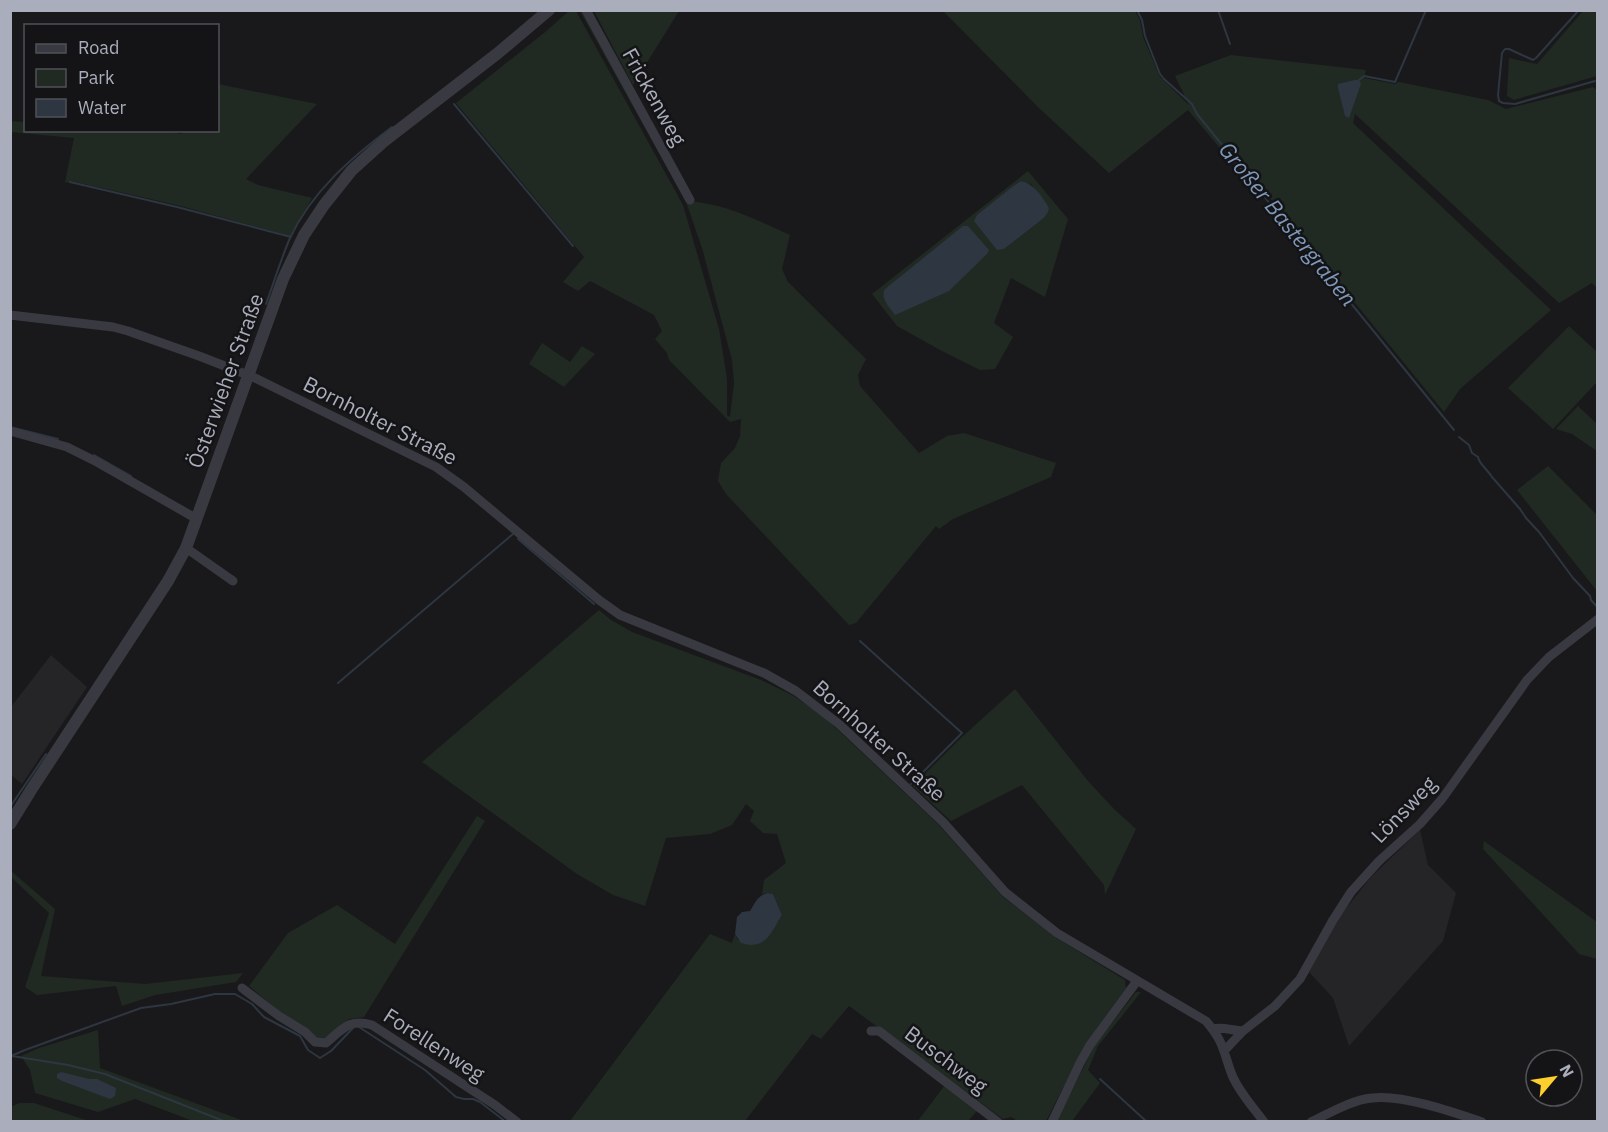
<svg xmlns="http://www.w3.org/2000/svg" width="1608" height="1132" font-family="'IBM Plex Sans',sans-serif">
  <rect width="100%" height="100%" fill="#19191b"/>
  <!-- built -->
  <path fill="#252528" d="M 51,655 L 87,687 L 22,784 L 11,775 L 11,707 Z
    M 1420,830 L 1428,865 L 1456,893 L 1443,941 L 1349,1046 L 1333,998 L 1309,972 L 1339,917 L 1372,876 Z"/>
  <!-- green -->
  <path fill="#202a22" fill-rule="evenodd" d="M 569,11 L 576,11 L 683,205 L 719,329 L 727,379 L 727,415 L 730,417 L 734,383 L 732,360 L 702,248 L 686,202 L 580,11 L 584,11 L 689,201 C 726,204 757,220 790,235 L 782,269 L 788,282 L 866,359 L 858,375 L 860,386 L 919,453 L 947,436 L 964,433 L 1056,463 L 1051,477 L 953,519 L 939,529 L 936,526 L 856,623 L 849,625 L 726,494 L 718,481 L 721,463 L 735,448 L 740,436 L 741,419 L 730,422 L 669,360 L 667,353 L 655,339 L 662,331 L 654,315 L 590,281 L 578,291 L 563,282 L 584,257 L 456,103 L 544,33 Z
    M 594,11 L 679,11 L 633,85 Z
    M 943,11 L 1135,11 L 1140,20 L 1143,37 L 1160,77 L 1189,105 L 1175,76 L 1231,55 L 1366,70 L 1364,78 L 1395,84 L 1399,82 L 1488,100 L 1506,109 L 1593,87 L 1598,91 L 1597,288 L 1592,283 L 1559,303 L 1355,114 L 1353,123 L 1551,310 L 1460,389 L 1444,412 L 1255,180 L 1250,184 L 1188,110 L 1109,173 L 1039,108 Z
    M 1583,11 L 1597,11 L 1597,76 L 1514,100 L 1507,96 L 1509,58 L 1537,64 Z
    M 218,84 L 317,104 L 246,179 L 258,185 L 312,198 L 290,236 L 177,205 L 71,181 L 70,183 L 65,182 L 74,138 L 11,132 L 11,121 L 25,122 L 26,130 L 168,130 L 181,134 L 186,131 L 218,130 Z
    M 1028,171 L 1068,219 L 1045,297 L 1011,278 L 994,323 L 1013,337 L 995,369 L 980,370 L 940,350 L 897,326 L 872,294 ZM 1030,183 L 1049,208 L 1044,218 L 1004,249 Z
    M 1569,326 L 1597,352 L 1597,382 L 1553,429 L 1508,388 Z
    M 542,343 L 570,362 L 582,346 L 595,354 L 564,387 L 529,364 Z
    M 1578,406 L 1597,424 L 1597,451 L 1572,434 L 1556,429 Z
    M 1548,466 L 1597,515 L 1597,591 L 1517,490 Z
    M 599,610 L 611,620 L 632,632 L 761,680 L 792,695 L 822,715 L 939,825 L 1002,896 L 1055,937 L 1125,980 L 1126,988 L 1086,1043 L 1046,1121 L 1018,1121 L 1011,1117 L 1003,1119 L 849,1006 L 821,1039 L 812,1034 L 745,1121 L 570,1121 L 710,934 L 732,943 L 735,934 L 738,940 L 776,924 L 782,915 L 773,894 L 768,893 L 762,894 L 764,880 L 786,863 L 777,834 L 763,833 L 750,821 L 754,811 L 746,804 L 732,825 L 710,834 L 666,838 L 645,906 L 613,895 L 577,874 L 422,762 Z
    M 1015,689 L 1088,781 L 1114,809 L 1136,829 L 1105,895 L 1104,885 L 1022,785 L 951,821 L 913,786 L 962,737 Z
    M 477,816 L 485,821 L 364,1017 L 349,1019 L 324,1040 L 317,1039 L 280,1012 L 249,986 L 288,933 L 337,905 L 395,944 Z
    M 1484,841 L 1597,922 L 1597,959 L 1579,954 L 1483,849 Z
    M 10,870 L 55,909 L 41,976 L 145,984 L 243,973 L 236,982 L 155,995 L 122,1006 L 116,986 L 37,995 L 25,987 L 49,913 L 11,877 Z
    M 1136,992 L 1141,992 L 1098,1046 L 1088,1070 L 1100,1083 L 1072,1121 L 1056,1122 L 1095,1045 Z
    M 98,1030 L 100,1068 L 244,1121 L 193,1121 L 135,1099 L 98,1112 L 35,1093 L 30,1070 L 21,1056 L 39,1048 Z
    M 945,1085 L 978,1110 L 968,1121 L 917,1122 Z
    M 19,1103 L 34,1103 L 89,1121 L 11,1121 L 11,1107 Z"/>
  <!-- water -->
  <path fill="#2d3641" d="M 1355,80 L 1359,80 L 1361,84 L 1349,118 L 1345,116 L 1338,88 L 1338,84 Z
    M 1021,181 C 1034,184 1042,196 1049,208 L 1048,212 L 1044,218 L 1004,249 L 997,250 L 974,221 L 977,215 L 1012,187 Z
    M 963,226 L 968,226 L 989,250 L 987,254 L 949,291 L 895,315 C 889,307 880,298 885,289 Z
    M 768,893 L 773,894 L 782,915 C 771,932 766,951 741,943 L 735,934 L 737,917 L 742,912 L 750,911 C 755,903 758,895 768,893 Z
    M 61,1072 L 89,1079 L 97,1079 L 116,1088 L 115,1096 L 110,1099 L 62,1081 L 57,1078 L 57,1074 Z"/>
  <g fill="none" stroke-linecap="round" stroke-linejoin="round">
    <!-- stream -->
    <path stroke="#2d3641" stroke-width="2" d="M 1137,10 L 1142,20 L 1145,36 L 1160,74 L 1164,79 L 1192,104 L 1197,114 L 1454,430
      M 1218,10 L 1230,44
      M 1579,10 L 1536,58 L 1533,60 L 1509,49 L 1505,49 L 1502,53 L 1498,95 L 1499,101 L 1503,103 L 1515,104 L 1595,81
      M 1359,80 L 1364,76 L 1395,82 L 1426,10
      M 454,104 L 573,246
      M 70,182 L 177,207 L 291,237
      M 266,304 C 274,282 281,259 290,238 C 312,191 352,157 392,127
      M 10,427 L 58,439
      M 1459,437 L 1469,445 L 1472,453 L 1478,457 C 1479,464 1488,470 1492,477 L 1520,509 L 1526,518 L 1539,532 L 1573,578 L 1590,596 L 1591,600 L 1598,608
      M 94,455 L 131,476
      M 518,539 L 594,604
      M 860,641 L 962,733 L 911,784
      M 338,683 L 513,534
      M 10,807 L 46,754
      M 359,1027 L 425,1070 L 456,1097 L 464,1099 L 473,1099 L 480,1102 L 506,1122
      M 11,1056 L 25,1050 L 141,1008 L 171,1004 L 215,994 L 235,994 L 252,1004 L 264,1017 L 300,1036 L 308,1050 L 320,1058 L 331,1051 L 354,1027
      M 12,1056 L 68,1065 L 105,1074 L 226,1122
      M 1100,1079 L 1147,1122"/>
    <!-- minor -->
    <path stroke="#393a41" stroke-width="9" d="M 586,10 L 690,200
      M 10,315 L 113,327 L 128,331 L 199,356 L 253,377 L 436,467 L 464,487 L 599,600 L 620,615 L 764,673 L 796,691 L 839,724 L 943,822 L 1005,892 L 1057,933 L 1206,1021 C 1224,1042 1223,1051 1232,1075 C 1239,1092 1253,1107 1264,1122
      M 10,431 L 67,447 L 97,462 L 197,519
      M 186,548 L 233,581
      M 242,988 L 279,1016 L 305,1032 L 315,1042 L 326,1043 C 343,1029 349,1018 372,1025 L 495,1105 L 517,1122
      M 1213,1029 C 1222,1026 1233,1031 1243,1031
      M 871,1031 L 879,1031 L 998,1122
      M 1225,1050 L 1243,1031 L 1275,1006 L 1300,979 L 1333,920 L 1351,892 L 1379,861 L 1420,824 L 1442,799 L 1527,680 L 1549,657 L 1598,619
      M 1052,1122 L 1080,1063 L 1090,1045 L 1137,981
      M 1311,1122 C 1330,1113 1351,1100 1372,1098 C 1401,1094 1453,1112 1482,1122"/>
    <!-- tertiary -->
    <path stroke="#393a41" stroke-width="12" d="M 10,824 L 31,790 L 168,581 L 186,548 L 283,279 L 304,235 L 324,205 L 352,170 L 383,142 L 498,53 L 549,10"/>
  </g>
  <g text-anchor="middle" stroke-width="5" stroke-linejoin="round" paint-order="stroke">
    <!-- street labels -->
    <g font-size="21" fill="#aaaebc" stroke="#141416">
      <text transform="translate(654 97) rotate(61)" y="7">Frickenweg</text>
      <text transform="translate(226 381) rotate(-70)" y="7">Österwieher Straße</text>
      <text transform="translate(380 421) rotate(27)" y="7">Bornholter Straße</text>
      <text transform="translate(879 741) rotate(42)" y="7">Bornholter Straße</text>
      <text transform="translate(1404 810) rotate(-46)" y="7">Lönsweg</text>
      <text transform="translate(434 1045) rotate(33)" y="7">Forellenweg</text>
      <text transform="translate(946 1060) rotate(37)" y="7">Buschweg</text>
    </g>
    <!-- water labels -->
    <g font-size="22" font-style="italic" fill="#7f98b9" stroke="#141416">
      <text transform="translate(1288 224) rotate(51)" y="8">Großer Bastergraben</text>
    </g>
  </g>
  <!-- border -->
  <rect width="1608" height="1132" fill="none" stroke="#aaaebc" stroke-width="24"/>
  <!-- legend -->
  <rect x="24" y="24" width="195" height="108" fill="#141416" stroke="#505258" stroke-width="1.5"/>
  <rect x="36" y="44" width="30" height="9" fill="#393a41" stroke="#505258" stroke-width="1.5"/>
  <text x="78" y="54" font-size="18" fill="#aaaebc">Road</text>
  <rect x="36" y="69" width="30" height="18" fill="#202a22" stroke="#505258" stroke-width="1.5"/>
  <text x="78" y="84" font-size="18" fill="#aaaebc">Park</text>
  <rect x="36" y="99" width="30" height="18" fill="#2d3641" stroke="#505258" stroke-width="1.5"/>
  <text x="78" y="114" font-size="18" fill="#aaaebc">Water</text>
  <!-- north arrow -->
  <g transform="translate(1554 1078) rotate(61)"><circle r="28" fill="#141416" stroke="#505258" stroke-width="1.5"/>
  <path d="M0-4.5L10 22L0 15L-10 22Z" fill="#ffcf2d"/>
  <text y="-9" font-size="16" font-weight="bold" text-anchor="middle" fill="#aaaebc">N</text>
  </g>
</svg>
